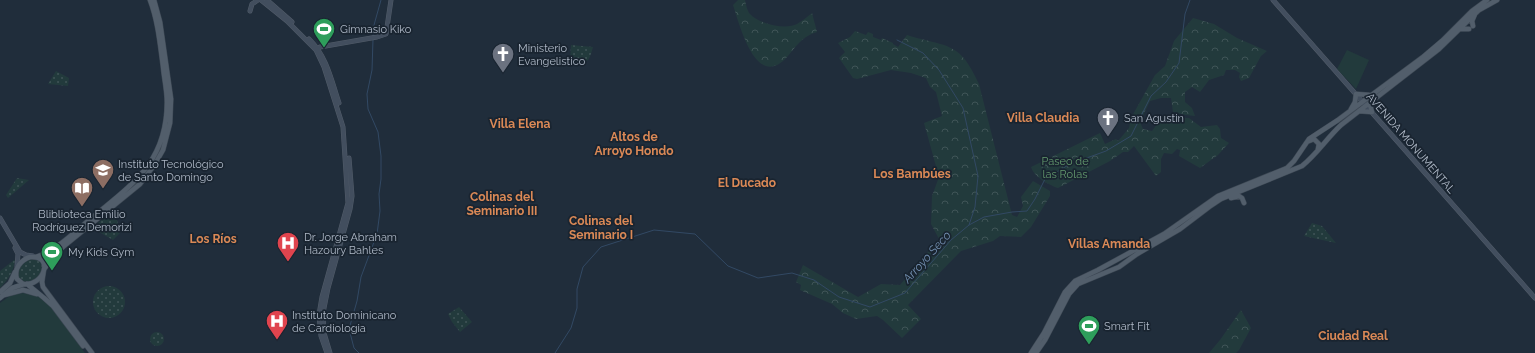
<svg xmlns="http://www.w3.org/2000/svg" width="1535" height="353" font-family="Raleway,sans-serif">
  <defs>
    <pattern id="forest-crowns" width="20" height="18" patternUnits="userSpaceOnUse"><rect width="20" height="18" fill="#223a3c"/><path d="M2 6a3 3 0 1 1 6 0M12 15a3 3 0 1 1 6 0" fill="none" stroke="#405457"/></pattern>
    <pattern id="park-dots" width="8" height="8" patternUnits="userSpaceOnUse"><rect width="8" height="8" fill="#223a3c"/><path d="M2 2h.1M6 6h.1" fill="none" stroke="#405457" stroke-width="1.8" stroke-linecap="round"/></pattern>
  </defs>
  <rect width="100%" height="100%" fill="#202d3b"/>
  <!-- green -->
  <path fill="#223a3c" d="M 1347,50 L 1369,60 L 1356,89 L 1337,69 Z
    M 23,293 L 34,294 L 46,300 L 85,353 L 0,353 L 0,303 L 11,295 Z"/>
  <!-- forest -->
  <path fill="url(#forest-crowns)" d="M 738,0 L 745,0 C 746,4 747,11 750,14 C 759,24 786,30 797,24 C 802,21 807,17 812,13 L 817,32 C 801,37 797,46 787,57 C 756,91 740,26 733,5 Z
    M 1193,18 L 1214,24 L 1237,38 L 1267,51 L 1261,56 L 1249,78 L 1241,81 L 1239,77 L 1240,73 L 1235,70 L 1226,70 L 1224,75 L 1209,80 L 1200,92 L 1192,87 L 1185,92 L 1185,102 L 1192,108 L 1195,116 L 1186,115 L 1173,112 L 1171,98 L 1161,98 L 1150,101 L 1140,122 L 1143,129 L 1152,131 L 1162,117 L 1189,118 L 1201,127 L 1217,125 L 1220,129 L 1221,138 L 1229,143 L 1218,155 L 1200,168 L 1179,156 L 1180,150 L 1177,149 L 1172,154 L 1164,153 L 1161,159 L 1161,172 L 1156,176 L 1134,146 L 1128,152 L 1123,152 L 1110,161 L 1058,188 C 1049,185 1034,177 1031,167 L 1100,133 L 1105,144 L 1116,139 L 1118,141 L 1129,128 L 1131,118 L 1155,75 L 1165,66 L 1174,41 Z
    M 855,31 L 866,35 L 868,32 L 873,34 L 873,37 L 881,40 L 882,38 L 893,43 L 893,44 L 898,47 L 907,35 C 948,48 959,40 979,84 L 1012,215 L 1017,217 L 1023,206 L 1021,197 L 1033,181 L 1050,191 L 1050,196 L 1031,227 L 1021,237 L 1000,236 L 993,241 L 961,251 L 908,305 L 921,319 L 902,338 L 883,320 L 877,316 L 856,319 L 843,313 L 832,304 L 800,290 L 801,285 L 796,282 L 803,265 L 858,297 L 881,284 L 900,285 L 939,239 L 931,224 L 932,196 L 939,177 L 924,123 L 942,116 L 936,92 L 930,87 L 926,78 L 911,73 L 891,70 L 857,79 L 853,78 L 839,58 L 845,52 L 838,43 L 850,37 Z
    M 1241,310 L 1251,328 L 1239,350 L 1236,353 L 1209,353 L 1220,340 Z"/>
  <!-- park -->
  <path fill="url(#park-dots)" d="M 571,45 L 593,47 C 588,65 588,62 570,62 Z
    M 56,71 L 69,78 L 68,86 L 48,84 Z
    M 17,178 L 29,180 L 8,198 L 6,195 Z
    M 110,213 L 111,219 L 117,220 L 120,233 L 113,240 L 92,228 Z
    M 1312,223 L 1322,226 L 1336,243 L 1304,236 Z
    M 30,258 L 41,260 C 47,275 32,287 19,279 C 16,266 19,266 30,258 Z
    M 14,260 L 15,260 C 14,271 8,280 0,288 L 0,271 Z
    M93 302a16 16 0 1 1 32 0a16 16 0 1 1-32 0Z
    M 459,307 L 472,322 L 460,332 L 452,322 L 448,314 Z
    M150 339a7 7 0 1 1 14 0a7 7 0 1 1-14 0Z"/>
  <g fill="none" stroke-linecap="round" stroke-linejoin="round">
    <!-- stream -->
    <path stroke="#324964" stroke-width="1" d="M 373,36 L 374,25 L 381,0
      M 897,40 L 923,53 L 939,70 L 963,108 L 978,176 L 975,207 L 969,225
      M 359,353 L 354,348 L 349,329 L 357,301 L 361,277 L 377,234 L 380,211 L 379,194 L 381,179 L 381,156 L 378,132 L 368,109 L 367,94 L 372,70 L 373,40
      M 555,353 L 571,328 L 577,308 L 577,289 L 583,267 L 601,247 L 654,230 L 695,234 L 728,266 L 758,278 L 792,273 L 814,280 L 839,297 L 870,307 L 905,293 L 951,240 L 969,225 L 984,217 L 1012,212 L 1027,211 L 1035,199 L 1045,179 L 1070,164 L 1106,151 L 1131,136 L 1151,96 L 1166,82 L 1179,63 L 1185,14 L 1190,0"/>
    <!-- secondary casing -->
    <g stroke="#525c69" stroke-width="5">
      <path id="secondary" d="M 261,0 L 287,21 L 316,50 L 324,67 L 343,127 L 348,203 L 322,297 L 319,315 L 321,336 L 327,353
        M 267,0 L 292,22
        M 1273,0 L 1535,298
        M 250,11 L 252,4 L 258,0
        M 309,39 C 327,57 331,79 339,103
        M 316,50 L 320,47 L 377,37 L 386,34 L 391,0
        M 0,218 L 20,252 L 26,255 L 33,256
        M 15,248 L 18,254 L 17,267
        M 330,353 L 324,333 L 323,313 L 328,288 L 350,209 L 352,196 L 349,158"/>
    </g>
    <!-- primary casing -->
    <g stroke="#3d4854" stroke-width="5.5">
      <path id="primary" d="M 1473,26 L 1472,21 L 1475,14
        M 1460,29 L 1469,29
        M 1351,109 L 1355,102 L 1356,94 L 1369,95
        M 1359,111 L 1372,112 L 1370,105 L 1371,101
        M 1309,141 L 1314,139 L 1319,144 L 1318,149
        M 1231,198 L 1239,196 L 1242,198 L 1244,203
        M 30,257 C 55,255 44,287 23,284 L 17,279 C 13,269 21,260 30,257 Z
        M 36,257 C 58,250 75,231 93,217 C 134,183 167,161 167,102 C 167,90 164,78 163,66 C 160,44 158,21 150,0
        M 45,268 L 53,256 L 64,246 L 140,184 L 155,164 L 163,150 L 170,123 L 171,99 L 160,22 L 154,0
        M 44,269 L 42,282 L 43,287 L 92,353
        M 27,284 L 44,298 L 53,306 L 83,346
        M 0,292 L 10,283 L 15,272
        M 4,295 L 23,290 L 37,294
        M 0,298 L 12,288 L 24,284
        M 1031,353 L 1044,333 L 1065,292 L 1075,281 L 1098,270 L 1164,234 L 1218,196 L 1287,168 L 1294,161 L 1309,139 L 1338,120 L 1423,57 L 1443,40 L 1472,11 L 1487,0
        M 1036,353 L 1045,340 L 1069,294 L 1078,284 L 1119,267 L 1137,254 L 1180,229 L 1209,207 L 1221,199 L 1302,166 C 1317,154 1327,138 1341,125 L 1439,49 L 1479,10 L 1497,0"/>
    </g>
    <!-- secondary -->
    <use href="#secondary" stroke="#424e5e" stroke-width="4"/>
    <!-- primary -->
    <use href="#primary" stroke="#525e6b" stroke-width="4.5"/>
  </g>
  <!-- icons -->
  <defs>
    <g id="stadium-pin" transform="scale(1.15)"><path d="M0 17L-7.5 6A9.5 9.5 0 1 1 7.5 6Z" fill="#2e9e5b" stroke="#192430"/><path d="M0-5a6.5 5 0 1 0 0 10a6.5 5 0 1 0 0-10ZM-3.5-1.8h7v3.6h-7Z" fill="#fff"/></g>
    <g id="church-pin" transform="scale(1.15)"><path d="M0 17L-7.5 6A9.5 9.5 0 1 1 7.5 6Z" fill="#6b7280" stroke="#192430"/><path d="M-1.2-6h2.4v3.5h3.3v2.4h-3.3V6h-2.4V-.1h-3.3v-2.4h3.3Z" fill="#fff"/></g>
    <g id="university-pin" transform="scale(1.15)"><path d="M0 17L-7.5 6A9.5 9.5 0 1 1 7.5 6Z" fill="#8d6e63" stroke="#192430"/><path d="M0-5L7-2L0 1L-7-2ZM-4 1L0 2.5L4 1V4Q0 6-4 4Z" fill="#fff"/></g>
    <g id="library-pin" transform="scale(1.15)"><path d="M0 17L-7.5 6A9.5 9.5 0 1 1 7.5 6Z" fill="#8d6e63" stroke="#192430"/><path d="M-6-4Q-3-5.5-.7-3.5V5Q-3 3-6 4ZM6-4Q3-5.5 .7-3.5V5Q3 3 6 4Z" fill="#fff"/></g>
    <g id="hospital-pin" transform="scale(1.15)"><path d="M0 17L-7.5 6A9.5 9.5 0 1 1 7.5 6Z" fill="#e0444e" stroke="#192430"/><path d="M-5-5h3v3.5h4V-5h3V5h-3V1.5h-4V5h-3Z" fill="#fff"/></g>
  </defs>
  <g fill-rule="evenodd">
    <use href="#stadium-pin" x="324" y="29"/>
    <use href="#church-pin" x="503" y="54"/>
    <use href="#church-pin" x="1108" y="118"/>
    <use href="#university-pin" x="103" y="170"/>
    <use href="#library-pin" x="82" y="188"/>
    <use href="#hospital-pin" x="288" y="243"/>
    <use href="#stadium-pin" x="52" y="252"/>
    <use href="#hospital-pin" x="277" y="321"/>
    <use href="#stadium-pin" x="1089" y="326"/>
  </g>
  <g text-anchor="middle" stroke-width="3.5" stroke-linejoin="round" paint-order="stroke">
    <!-- poi labels -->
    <g font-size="11" fill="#afb9c7" stroke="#192430" text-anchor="start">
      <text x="340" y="33">Gimnasio Kiko</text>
      <text x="518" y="52">Ministerio<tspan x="518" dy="13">Evangelistico</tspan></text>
      <text x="1124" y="122">San Agustin</text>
      <text x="118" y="168">Instituto Tecnológico<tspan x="118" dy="13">de Santo Domingo</tspan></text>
      <text x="82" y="218" text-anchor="middle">Bliblioteca Emilio<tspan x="82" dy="13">Rodríguez Demorizi</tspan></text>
      <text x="304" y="241">Dr. Jorge Abraham<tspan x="304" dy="13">Hazoury Bahles</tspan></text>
      <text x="68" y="256">My Kids Gym</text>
      <text x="292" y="319">Instituto Dominicano<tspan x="292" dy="13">de Cardiologia</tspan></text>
      <text x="1104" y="330">Smart Fit</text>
    </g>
    <!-- street labels -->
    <g font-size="11" fill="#afb9c7" stroke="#192430">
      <text transform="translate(1411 143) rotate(49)" y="4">AVENIDA MONUMENTAL</text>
    </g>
    <!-- park labels -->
    <g font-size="11" fill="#649a6e" stroke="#192430">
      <text x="1065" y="165">Paseo de<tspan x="1065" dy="13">las Rolas</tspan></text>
    </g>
    <!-- neighbourhood labels -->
    <g font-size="12" font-weight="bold" fill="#db8956" stroke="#192430">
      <text x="1043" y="122">Villa Claudia</text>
      <text x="520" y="128">Villa Elena</text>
      <text x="634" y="141">Altos de<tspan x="634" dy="14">Arroyo Hondo</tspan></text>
      <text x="912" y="178">Los Bambúes</text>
      <text x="747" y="187">El Ducado</text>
      <text x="502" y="201">Colinas del<tspan x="502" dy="14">Seminario III</tspan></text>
      <text x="601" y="225">Colinas del<tspan x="601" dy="14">Seminario I</tspan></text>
      <text x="213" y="243">Los Ríos</text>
      <text x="1109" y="248">Villas Amanda</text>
      <text x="1353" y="340">Ciudad Real</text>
    </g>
    <!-- water labels -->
    <g font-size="12" font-style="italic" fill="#7491b2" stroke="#192430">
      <text transform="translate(927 257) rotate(-48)" y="4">Arroyo Seco</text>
    </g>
  </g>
</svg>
